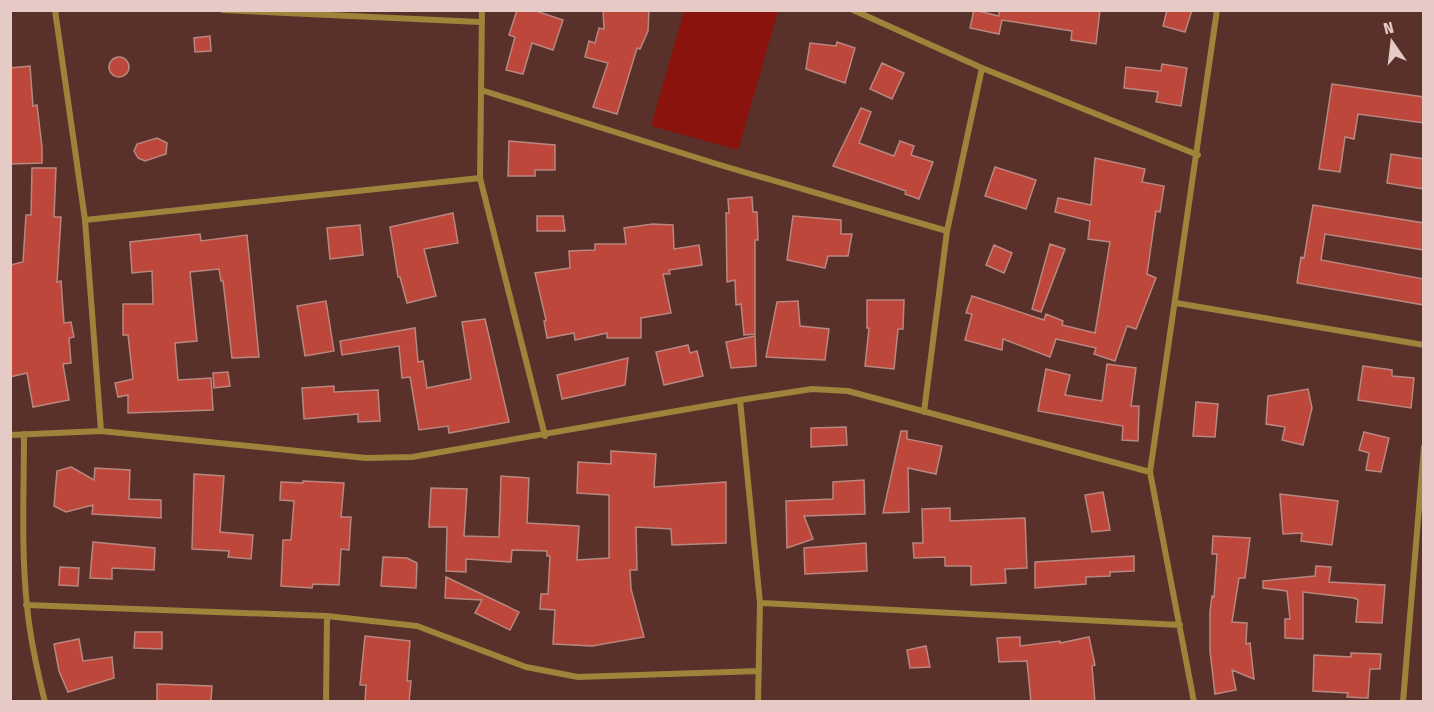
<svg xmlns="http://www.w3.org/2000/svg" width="1434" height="712" font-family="'Fira Sans Condensed',sans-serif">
  <rect width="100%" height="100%" fill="#5a302a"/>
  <!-- green -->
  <path fill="#8a130d" d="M 684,11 L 778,11 L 738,150 L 651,126 Z"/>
  <!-- building -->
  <path fill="#bd473a" stroke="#b9877f" stroke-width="1.5" d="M 517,10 L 533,10 L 563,20 L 553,50 L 532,43 L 523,74 L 506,70 L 515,37 L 509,35 Z
    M 603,10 L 649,10 L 648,31 L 640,49 L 637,48 L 617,114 L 593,107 L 608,63 L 585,57 L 589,41 L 595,43 L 599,28 L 604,29 Z
    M 974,10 L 999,16 L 999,10 L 1100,10 L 1096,44 L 1071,40 L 1072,31 L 1002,20 L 999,34 L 970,28 Z
    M 1167,10 L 1192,10 L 1185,32 L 1163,26 Z
    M 210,36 L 211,51 L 195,52 L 194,38 Z
    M 837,42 L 855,48 L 845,83 L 806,69 L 810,43 L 836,46 Z
    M109 67a10 10 0 1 1 20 0a10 10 0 1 1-20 0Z
    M 882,63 L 904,73 L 892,99 L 870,89 Z
    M 1162,64 L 1187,68 L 1181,106 L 1156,102 L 1158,92 L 1124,88 L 1126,67 L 1161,71 Z
    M 30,66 L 33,106 L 37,105 L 42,147 L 42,163 L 10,164 L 10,68 Z
    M 1332,84 L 1424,97 L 1424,123 L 1358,114 L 1354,139 L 1345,137 L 1340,172 L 1319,169 Z
    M 861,108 L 871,112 L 859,143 L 894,156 L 900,141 L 914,146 L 911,155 L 933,162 L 919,199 L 905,194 L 906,191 L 833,166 Z
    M 157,138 L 167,143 L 166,154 L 145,161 L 138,158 L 134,151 L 137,144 Z
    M 509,141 L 555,145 L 555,170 L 535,170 L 535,176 L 508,176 Z
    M 1391,154 L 1424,159 L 1424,189 L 1387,183 Z
    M 1095,158 L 1145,169 L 1142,182 L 1164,186 L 1160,212 L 1156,211 L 1147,274 L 1156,278 L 1136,329 L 1127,326 L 1115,361 L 1094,354 L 1096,348 L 1056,339 L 1050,357 L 1003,339 L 1002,350 L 965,340 L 972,314 L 966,313 L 972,296 L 1044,320 L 1046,314 L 1063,321 L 1062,325 L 1095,333 L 1110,242 L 1088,239 L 1090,221 L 1055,212 L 1058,198 L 1091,205 Z
    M 995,167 L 1036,180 L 1026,209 L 985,196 Z
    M 32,168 L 56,168 L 54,217 L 61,217 L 57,282 L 61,281 L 64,323 L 71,322 L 74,337 L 69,338 L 71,363 L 63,364 L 69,400 L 33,407 L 27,373 L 10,377 L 10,265 L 23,262 L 26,215 L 31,215 Z
    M 752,197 L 753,212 L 757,212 L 758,240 L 755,240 L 755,334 L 744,335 L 741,304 L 736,305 L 735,280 L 727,282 L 726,213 L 729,213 L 728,199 Z
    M 1313,205 L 1424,223 L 1424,250 L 1325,234 L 1321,260 L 1424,279 L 1424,305 L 1297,283 L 1301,257 L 1304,258 Z
    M 453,213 L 458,243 L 424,249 L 436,296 L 407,303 L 400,277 L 398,277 L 390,227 Z
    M 537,216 L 563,216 L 565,231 L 537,231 Z
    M 793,216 L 841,220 L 841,234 L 852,234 L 848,256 L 828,256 L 825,268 L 787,260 Z
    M 653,224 L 673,225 L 674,249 L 699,245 L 702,265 L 669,270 L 670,274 L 663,274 L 671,313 L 641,318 L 641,338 L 607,338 L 607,333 L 575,340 L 574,333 L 547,338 L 544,321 L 546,320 L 535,273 L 570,268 L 569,251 L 595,250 L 595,244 L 626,244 L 624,228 Z
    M 360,225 L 363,255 L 330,259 L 327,228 Z
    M 200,234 L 201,241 L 247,235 L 259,357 L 232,358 L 223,281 L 221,281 L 219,269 L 190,272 L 197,341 L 175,343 L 178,380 L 211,378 L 213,410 L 128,413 L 128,395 L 118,397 L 115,383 L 133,379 L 128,335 L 123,335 L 123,304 L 153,304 L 152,271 L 132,273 L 130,242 Z
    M 1050,244 L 1065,249 L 1041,312 L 1032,309 Z
    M 994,245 L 1012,253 L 1004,273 L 986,265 Z
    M 867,300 L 904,300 L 903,329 L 898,329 L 894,369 L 865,366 L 869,328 L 867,328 Z
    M 326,301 L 334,351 L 305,356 L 297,306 Z
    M 798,301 L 800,326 L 829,329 L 825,360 L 766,357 L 777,302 Z
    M 485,319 L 509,422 L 449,433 L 448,426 L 419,430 L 410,377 L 402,378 L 399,346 L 342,355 L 340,341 L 415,328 L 418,362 L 423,361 L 427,388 L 471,379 L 462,322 Z
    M 755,336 L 756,366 L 731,368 L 726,342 Z
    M 688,345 L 690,353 L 697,351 L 703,376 L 664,385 L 656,352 Z
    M 628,358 L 625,385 L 562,399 L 557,375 Z
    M 1107,364 L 1136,368 L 1131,406 L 1139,406 L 1138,441 L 1122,440 L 1123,426 L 1038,411 L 1046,369 L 1070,375 L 1065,395 L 1102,401 Z
    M 1363,366 L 1392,370 L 1392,376 L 1414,378 L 1411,408 L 1358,400 Z
    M 228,372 L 230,386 L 214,388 L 213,373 Z
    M 334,386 L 334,392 L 378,390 L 380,421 L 358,422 L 358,414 L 304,419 L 302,388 Z
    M 1308,389 L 1312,408 L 1303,445 L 1282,440 L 1285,427 L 1266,424 L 1268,396 Z
    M 1196,402 L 1218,404 L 1215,437 L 1193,436 Z
    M 846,427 L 847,445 L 811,447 L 811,428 Z
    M 901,431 L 907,431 L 907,439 L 942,446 L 936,474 L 908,468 L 909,512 L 883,513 Z
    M 1364,432 L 1389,438 L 1381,472 L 1366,470 L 1369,453 L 1359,450 Z
    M 611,451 L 656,454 L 654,487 L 726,482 L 726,543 L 672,545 L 671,529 L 636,527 L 637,570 L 630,570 L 631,589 L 644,637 L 592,646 L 553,644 L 555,610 L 540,609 L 541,594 L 548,594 L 550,556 L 547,556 L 547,551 L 512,550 L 511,562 L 466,559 L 466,572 L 446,571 L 447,527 L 429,527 L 431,488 L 467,489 L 464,536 L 499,537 L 501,476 L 529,478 L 527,523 L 579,526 L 577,560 L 609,558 L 609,495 L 577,493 L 578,462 L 611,464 Z
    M 71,467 L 94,480 L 95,468 L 130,470 L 129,499 L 161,500 L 161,518 L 92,514 L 93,505 L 66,512 L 54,506 L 57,471 Z
    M 194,474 L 224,476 L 220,532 L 253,535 L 251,559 L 228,557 L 229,551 L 192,549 Z
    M 864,480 L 865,514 L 804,516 L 813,539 L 787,548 L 786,501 L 833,499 L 833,482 Z
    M 303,481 L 344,483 L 341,517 L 351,517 L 349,550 L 341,549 L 339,585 L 313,584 L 312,588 L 281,586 L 283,540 L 291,540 L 294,501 L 280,500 L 281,482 L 303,483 Z
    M 1103,492 L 1110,530 L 1092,532 L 1085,495 Z
    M 1280,494 L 1338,501 L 1332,545 L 1301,541 L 1302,533 L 1283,534 Z
    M 950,508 L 950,521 L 1025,518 L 1027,568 L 1005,569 L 1006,583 L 971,585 L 971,566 L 945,566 L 945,557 L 914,558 L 913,543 L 923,543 L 922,509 Z
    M 1213,536 L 1250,538 L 1245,578 L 1239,578 L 1232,622 L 1247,623 L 1246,644 L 1250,643 L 1254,679 L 1232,670 L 1236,690 L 1215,694 L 1210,651 L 1210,612 L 1212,596 L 1214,597 L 1217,554 L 1212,554 Z
    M 93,542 L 155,548 L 154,570 L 112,568 L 112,579 L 90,578 Z
    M 866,543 L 867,571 L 805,574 L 804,548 Z
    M 1134,556 L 1134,571 L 1110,572 L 1110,576 L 1086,577 L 1086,584 L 1035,588 L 1035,562 Z
    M 383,557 L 407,558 L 417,563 L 416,588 L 381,586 Z
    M 1316,566 L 1331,567 L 1329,582 L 1385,585 L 1382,623 L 1356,622 L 1358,600 L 1354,598 L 1303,592 L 1303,639 L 1285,638 L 1285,619 L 1290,619 L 1287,591 L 1263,588 L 1263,581 L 1315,576 Z
    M 60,567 L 79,568 L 78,586 L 59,585 Z
    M 446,577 L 519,612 L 510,630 L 475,613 L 482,600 L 445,598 Z
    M 135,632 L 162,632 L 162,649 L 134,648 Z
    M 365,636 L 410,641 L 407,681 L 411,681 L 409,702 L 365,702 L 366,685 L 360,685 Z
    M 1020,637 L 1020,646 L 1060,641 L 1060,643 L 1089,637 L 1095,665 L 1092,666 L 1095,702 L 1031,702 L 1027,661 L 999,662 L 997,638 Z
    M 79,639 L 83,661 L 112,657 L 114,678 L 68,692 L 59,671 L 54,644 Z
    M 926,646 L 930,667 L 910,668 L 907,650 Z
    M 1351,653 L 1381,654 L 1380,669 L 1370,669 L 1368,698 L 1347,697 L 1348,693 L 1313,691 L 1314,655 L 1351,657 Z
    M 157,684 L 212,686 L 211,702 L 157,702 Z"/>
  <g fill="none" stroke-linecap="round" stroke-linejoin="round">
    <!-- minor -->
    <path stroke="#9e833b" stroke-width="6" d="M 55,10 L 85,220 L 101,431
      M 223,10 L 480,22
      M 482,10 L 480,178 L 545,436
      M 853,10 L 982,68 L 1198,155
      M 481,90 L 720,165 L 947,231
      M 85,220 L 480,178
      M 1176,303 L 1424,345
      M 740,400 L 760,603 L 758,702
      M 924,412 L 947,231 L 982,68
      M 24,434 C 24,491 21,549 27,606 C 30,638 37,670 45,702
      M 10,435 L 101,431 L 366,458 L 412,457 L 740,400 L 812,389 L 848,391 L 1150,472
      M 760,603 L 1180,625
      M 26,605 L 327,616 L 417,626 L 526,667 L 578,677 L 759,671
      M 326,702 L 327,616
      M 1194,702 L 1150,472 L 1217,10
      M 1403,702 L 1424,447"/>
  </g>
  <!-- border -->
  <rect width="1434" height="712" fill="none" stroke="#e5cac5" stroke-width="24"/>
  <!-- north arrow -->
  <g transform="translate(1392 42) rotate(346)" stroke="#5a302a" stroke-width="4.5" paint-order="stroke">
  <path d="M0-4.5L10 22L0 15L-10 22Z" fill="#e5cac5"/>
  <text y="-9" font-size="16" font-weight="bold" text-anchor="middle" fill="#e5cac5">N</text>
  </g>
</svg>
